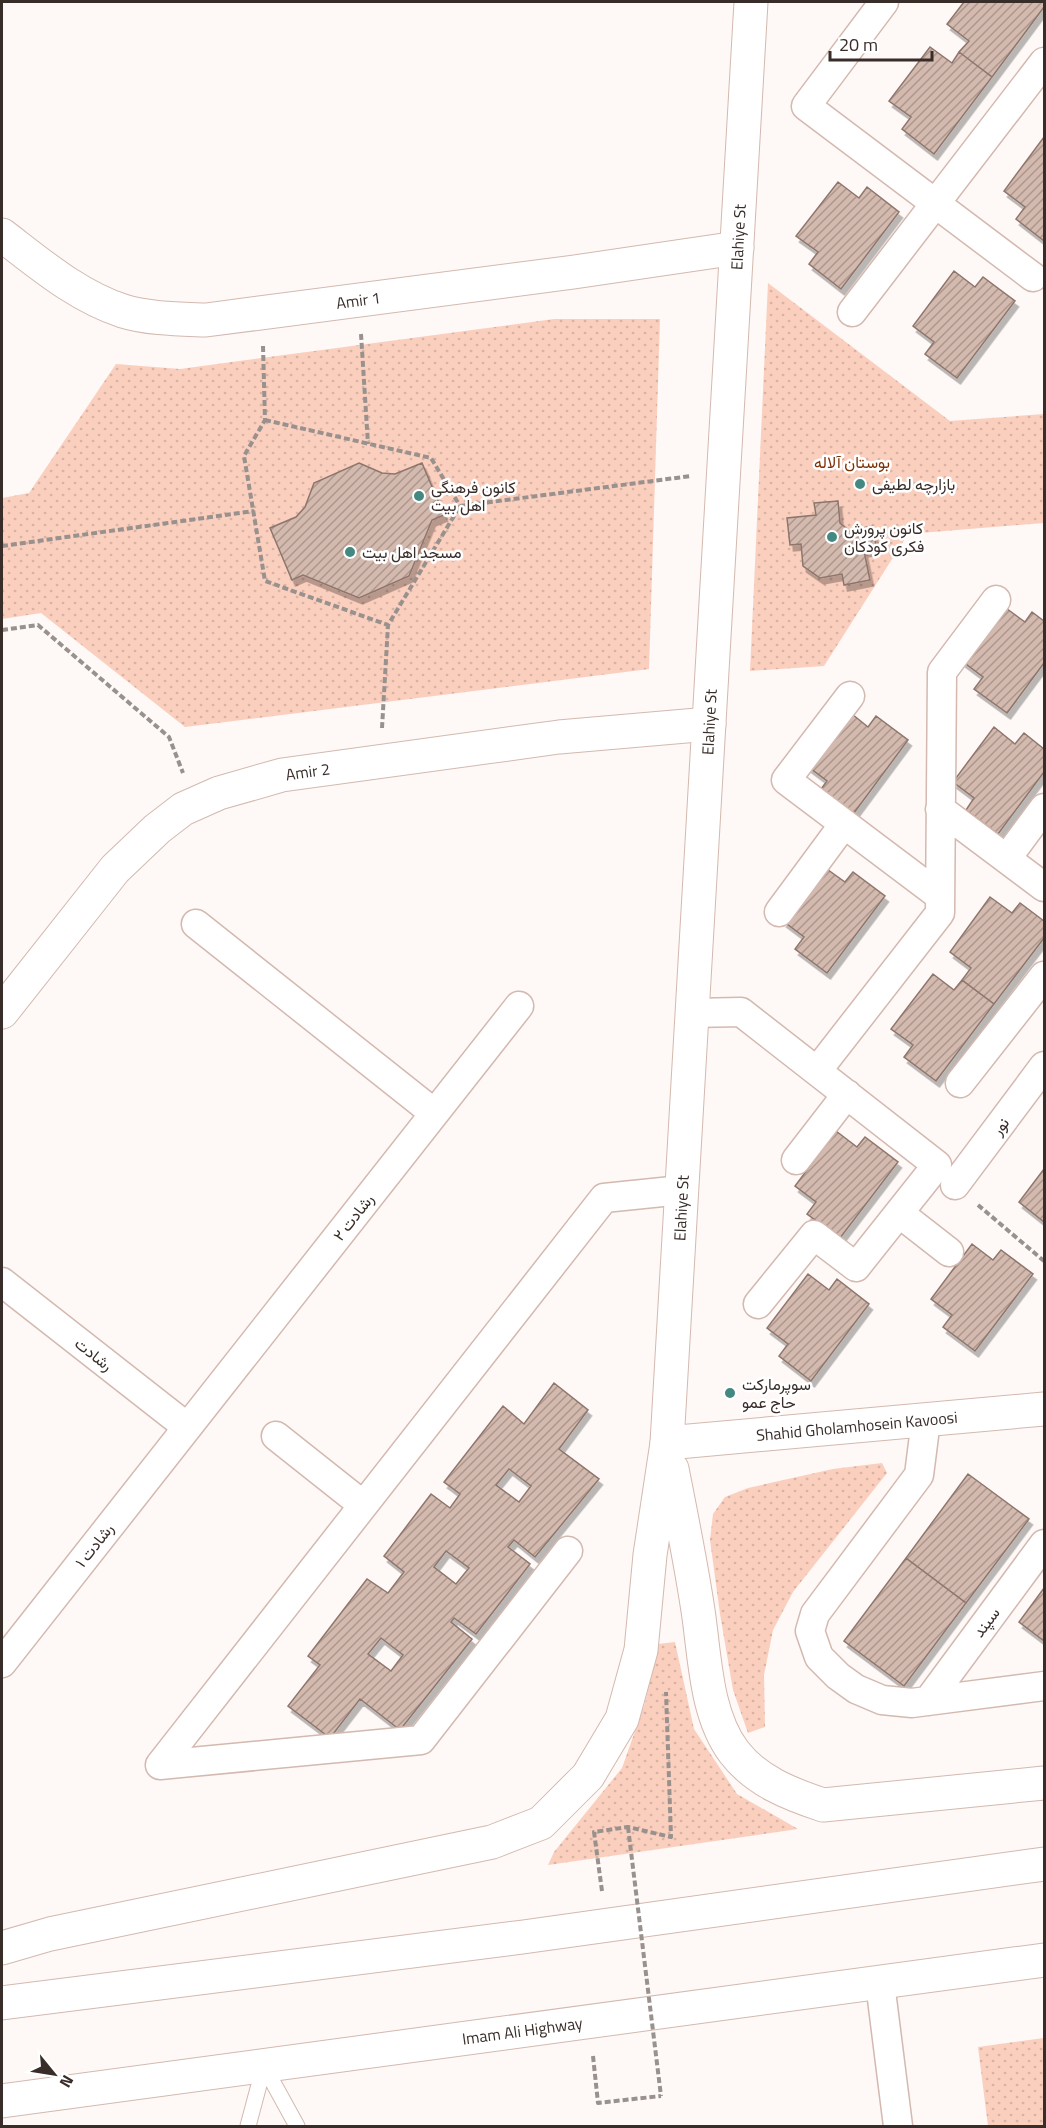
<svg xmlns="http://www.w3.org/2000/svg" width="1046" height="2128" font-family="'Titillium Web',Vazirmatn,sans-serif">
  <defs>
    <pattern id="green-dots" width="8" height="8" patternUnits="userSpaceOnUse" patternTransform="scale(1.5)"><rect width="8" height="8" fill="#fbcfbe"/><path d="M2 2h.1M6 6h.1" fill="none" stroke="#d8b2a3" stroke-width="1.8" stroke-linecap="round"/></pattern>
    <pattern id="building-hatch" width="6" height="6" patternUnits="userSpaceOnUse" patternTransform="scale(1.5)"><rect width="6" height="6" fill="#d3b9ae"/><path d="M-1 1l2-2M0 6l6-6M5 7l2-2" fill="none" stroke="#ac978e"/></pattern>
    <filter id="shadow"><feDropShadow dx="3.5" dy="6" stdDeviation="0" flood-color="#0004"/></filter>
  </defs>
  <rect width="100%" height="100%" fill="#fef8f6"/>
  <!-- green -->
  <path fill="url(#green-dots)" d="M 768,283 L 950,421 L 1044,414 L 1044,523 L 908,534 L 824,666 L 750,671 Z
    M 554,319 L 660,319 L 649,669 L 185,727 L 41,613 L 2,619 L 2,498 L 29,493 L 116,364 L 180,369 Z
    M 882,1463 L 887,1473 L 793,1592 L 773,1630 L 764,1675 L 765,1727 L 748,1733 L 733,1690 L 720,1614 L 710,1540 L 713,1514 L 725,1497 L 748,1488 L 833,1469 Z
    M 675,1642 L 694,1729 L 737,1794 L 798,1829 L 548,1865 L 554,1852 L 622,1768 L 645,1703 L 658,1644 Z
    M 1044,2038 L 1044,2126 L 988,2126 L 978,2047 Z"/>
  <!-- building -->
  <path fill="url(#building-hatch)" stroke="#8e766c" stroke-width="1.5" fill-rule="evenodd" filter="url(#shadow)" d="M 964,2 L 1044,2 L 1044,7 L 992,77 L 959,52 L 969,41 L 947,24 Z
    M 930,47 L 952,63 L 959,52 L 992,77 L 934,154 L 902,129 L 911,117 L 889,101 Z
    M 1044,137 L 1044,241 L 1016,219 L 1025,207 L 1004,191 Z
    M 838,182 L 859,198 L 867,187 L 899,212 L 841,289 L 809,264 L 818,252 L 796,236 Z
    M 954,271 L 975,287 L 983,277 L 1015,301 L 957,378 L 925,354 L 934,342 L 913,326 Z
    M 359,463 L 382,473 L 395,474 L 422,463 L 444,515 L 432,520 L 409,576 L 359,598 L 303,575 L 292,580 L 270,528 L 296,517 L 305,507 L 314,483 Z
    M 838,501 L 840,523 L 850,531 L 872,526 L 877,549 L 864,551 L 870,580 L 844,585 L 842,574 L 820,578 L 803,566 L 801,544 L 790,545 L 787,518 L 816,515 L 814,503 Z
    M 1003,606 L 1025,622 L 1032,612 L 1044,621 L 1044,663 L 1007,713 L 974,689 L 983,677 L 962,661 Z
    M 847,710 L 868,727 L 876,716 L 908,740 L 851,817 L 818,793 L 827,781 L 806,765 Z
    M 994,727 L 1015,744 L 1024,733 L 1044,749 L 1044,772 L 998,834 L 966,810 L 974,798 L 953,782 Z
    M 824,867 L 845,882 L 853,872 L 885,896 L 827,973 L 795,949 L 804,937 L 783,921 Z
    M 990,897 L 1012,913 L 1020,903 L 1044,921 L 1044,938 L 994,1004 L 962,980 L 971,968 L 950,952 Z
    M 933,974 L 954,990 L 962,980 L 994,1004 L 936,1081 L 904,1057 L 913,1045 L 891,1029 Z
    M 836,1131 L 857,1147 L 865,1137 L 898,1162 L 840,1238 L 807,1214 L 816,1202 L 795,1186 Z
    M 1044,1169 L 1044,1222 L 1019,1202 Z
    M 972,1244 L 993,1260 L 1001,1250 L 1033,1274 L 975,1351 L 943,1327 L 952,1315 L 931,1299 Z
    M 808,1274 L 829,1290 L 837,1279 L 869,1304 L 811,1381 L 779,1356 L 788,1344 L 767,1328 Z
    M 554,1383 L 588,1410 L 559,1449 L 599,1479 L 535,1557 L 514,1540 L 508,1547 L 530,1564 L 476,1634 L 454,1618 L 451,1622 L 472,1639 L 400,1730 L 360,1699 L 330,1738 L 288,1706 L 320,1665 L 308,1656 L 367,1579 L 388,1593 L 404,1572 L 384,1556 L 431,1494 L 450,1508 L 460,1494 L 444,1482 L 503,1406 L 524,1424 ZM 509,1469 L 531,1486 L 519,1502 L 496,1485 ZM 446,1551 L 469,1568 L 456,1584 L 434,1567 ZM 381,1638 L 403,1655 L 391,1671 L 368,1654 Z
    M 968,1474 L 1029,1519 L 966,1603 L 906,1558 Z
    M 906,1558 L 966,1603 L 904,1686 L 844,1641 Z
    M 1044,1588 L 1044,1641 L 1019,1622 Z"/>
  <g fill="none" stroke-linecap="round" stroke-linejoin="round">
    <!-- service casing -->
    <g stroke="#d3b9af" stroke-width="17">
      <path id="service" d="M 264,2066 L 297,2126
        M 248,2126 L 264,2066"/>
    </g>
    <!-- minor casing -->
    <g stroke="#d3b9af" stroke-width="31">
      <path id="minor" d="M 884,2 L 806,106 L 1033,277
        M 852,312 L 1044,62
        M 850,696 L 786,780 L 940,896
        M 940,809 L 1044,887
        M 1007,858 L 1044,808
        M 779,912 L 844,824
        M 196,924 L 434,1113
        M 692,1013 L 741,1012 L 937,1165 L 856,1267 L 814,1235 L 758,1304
        M 817,1071 L 940,913 L 942,672 L 996,600
        M 960,1083 L 1044,976
        M 796,1160 L 847,1094
        M 955,1185 L 1044,1066
        M 899,1213 L 949,1252
        M 2,1282 L 187,1427
        M 926,1420 L 919,1475 L 815,1614 L 810,1631 L 819,1657 L 838,1676 L 856,1689 L 882,1700 L 912,1703 L 1044,1686
        M 276,1436 L 363,1505
        M 2,1663 L 519,1006
        M 928,1701 L 1044,1544
        M 160,1765 L 604,1198 L 682,1190
        M 160,1765 L 421,1740 L 568,1551
        M 880,1983 L 898,2126"/>
    </g>
    <!-- tertiary casing -->
    <g stroke="#d3b9af" stroke-width="35">
      <g id="tertiary">
        <path id="s1" d="M 751,2 L 667,1443 L 1044,1409"/>
        <path id="s2" d="M 2,235 C 40,264 77,296 123,311 C 149,319 180,319 206,320 L 574,272 L 737,248"/>
        <path id="s3" d="M 2,1012 L 115,869 L 157,829 L 183,809 L 219,793 L 282,775 L 559,737 L 709,724"/>
      </g>
    </g>
    <!-- trunk casing -->
    <g stroke="#d3b9af" stroke-width="35">
      <g id="trunk">
        <path d="M 672,1469 C 681,1514 690,1559 697,1604 C 705,1651 704,1712 734,1752 C 756,1781 790,1794 823,1805 L 1044,1783"/>
        <path d="M 2,1948 L 50,1934 L 492,1842 L 541,1823 L 588,1776 L 622,1719 L 641,1650 L 650,1555 L 667,1443"/>
        <path d="M 2,2003 L 523,1937 L 1044,1864"/>
        <path id="s4" d="M 2,2101 L 1044,1960"/>
      </g>
    </g>
    <!-- path -->
    <path stroke="#99918e" stroke-width="4" stroke-dasharray="6 3" stroke-linecap="butt" d="M 361,334 L 368,444
      M 263,346 L 265,420 L 244,456 L 265,581 L 388,625
      M 265,420 L 431,458 L 460,506
      M 460,506 L 691,476
      M 2,546 L 254,511
      M 2,630 L 38,625 L 169,737 L 183,773
      M 382,728 L 388,625 L 460,506
      M 978,1205 L 1044,1261
      M 602,1891 L 594,1832 L 628,1827 L 671,1837 L 666,1692
      M 593,2056 L 598,2103 L 661,2096"/>
    <!-- service -->
    <use href="#service" stroke="#fff" stroke-width="15"/>
    <!-- minor -->
    <use href="#minor" stroke="#fff" stroke-width="28"/>
    <!-- tertiary -->
    <use href="#tertiary" stroke="#fff" stroke-width="33"/>
    <!-- trunk -->
    <use href="#trunk" stroke="#fff" stroke-width="33"/>
    <!-- path-bridge -->
    <path stroke="#99918e" stroke-width="4" stroke-dasharray="6 3" stroke-linecap="butt" d="M 628,1827 L 661,2096"/>
  </g>
  <!-- markers -->
  <g fill="#438981" stroke="#fff" stroke-width="2">
    <circle cx="860" cy="484" r="6"/>
    <circle cx="419" cy="496" r="6"/>
    <circle cx="832" cy="537" r="6"/>
    <circle cx="350" cy="552" r="6"/>
    <circle cx="730" cy="1393" r="6"/>
  </g>
  <g text-anchor="middle" stroke-width="5" stroke-linejoin="round" paint-order="stroke">
    <!-- street labels -->
    <g font-size="16" fill="#382d29" stroke="#fff">
      <text transform="translate(738 237) rotate(-87)" y="6">Elahiye St</text>
      <text dy="6" stroke="none"><textPath href="#s2" startOffset="381">Amir 1</textPath></text>
      <text transform="translate(709 722) rotate(-87)" y="6">Elahiye St</text>
      <text dy="6" stroke="none"><textPath href="#s3" startOffset="404">Amir 2</textPath></text>
      <text transform="translate(1000 1126) rotate(-53)" y="6">نور</text>
      <text transform="translate(681 1208) rotate(-87)" y="6">Elahiye St</text>
      <text transform="translate(353 1217) rotate(-52)" y="6">رشادت ۲</text>
      <text transform="translate(94 1354) rotate(38)" y="6">رشادت</text>
      <text dy="6" stroke="none"><textPath href="#s1" startOffset="1634">Shahid Gholamhosein Kavoosi</textPath></text>
      <text transform="translate(94 1545) rotate(-52)" y="6">رشادت ۱</text>
      <text transform="translate(986 1622) rotate(-53)" y="6">سپند</text>
      <text dy="6" stroke="none"><textPath href="#s4" startOffset="525">Imam Ali Highway</textPath></text>
    </g>
    <!-- park labels -->
    <g font-size="16" fill="#7e3005" stroke="#fff">
      <text x="852" y="468">بوستان آلاله</text>
    </g>
    <!-- poi labels -->
    <g font-size="16" fill="#382d29" stroke="#fff" text-anchor="start">
      <text x="872" y="490">بازارچه لطیفی</text>
      <text x="431" y="493">کانون فرهنگی<tspan x="431" dy="18">اهل بیت</tspan></text>
      <text x="844" y="534">کانون پرورش<tspan x="844" dy="18">فکری کودکان</tspan></text>
      <text x="362" y="558">مسجد اهل بیت</text>
      <text x="742" y="1390">سوپرمارکت<tspan x="742" dy="18">حاج عمو</tspan></text>
    </g>
  </g>
  <!-- border -->
  <rect width="1046" height="2128" fill="none" stroke="#382d29" stroke-width="6"/>
  <!-- north arrow -->
  <g transform="translate(54 2074) rotate(120)" stroke="#ffffff" stroke-width="4.5" paint-order="stroke">
  <path d="M0-4.5L10 22L0 15L-10 22Z" fill="#382d29"/>
  <text y="-9" font-size="16" font-weight="bold" text-anchor="middle" fill="#382d29">N</text>
  </g>
  <!-- scale -->
  <path d="M830 51v9h102v-9" fill="none" stroke="#382d29" stroke-width="3"/>
  <text x="839" y="51" font-size="18" fill="#382d29" stroke="#ffffff" stroke-width="4.5" paint-order="stroke">20 m</text>
</svg>
